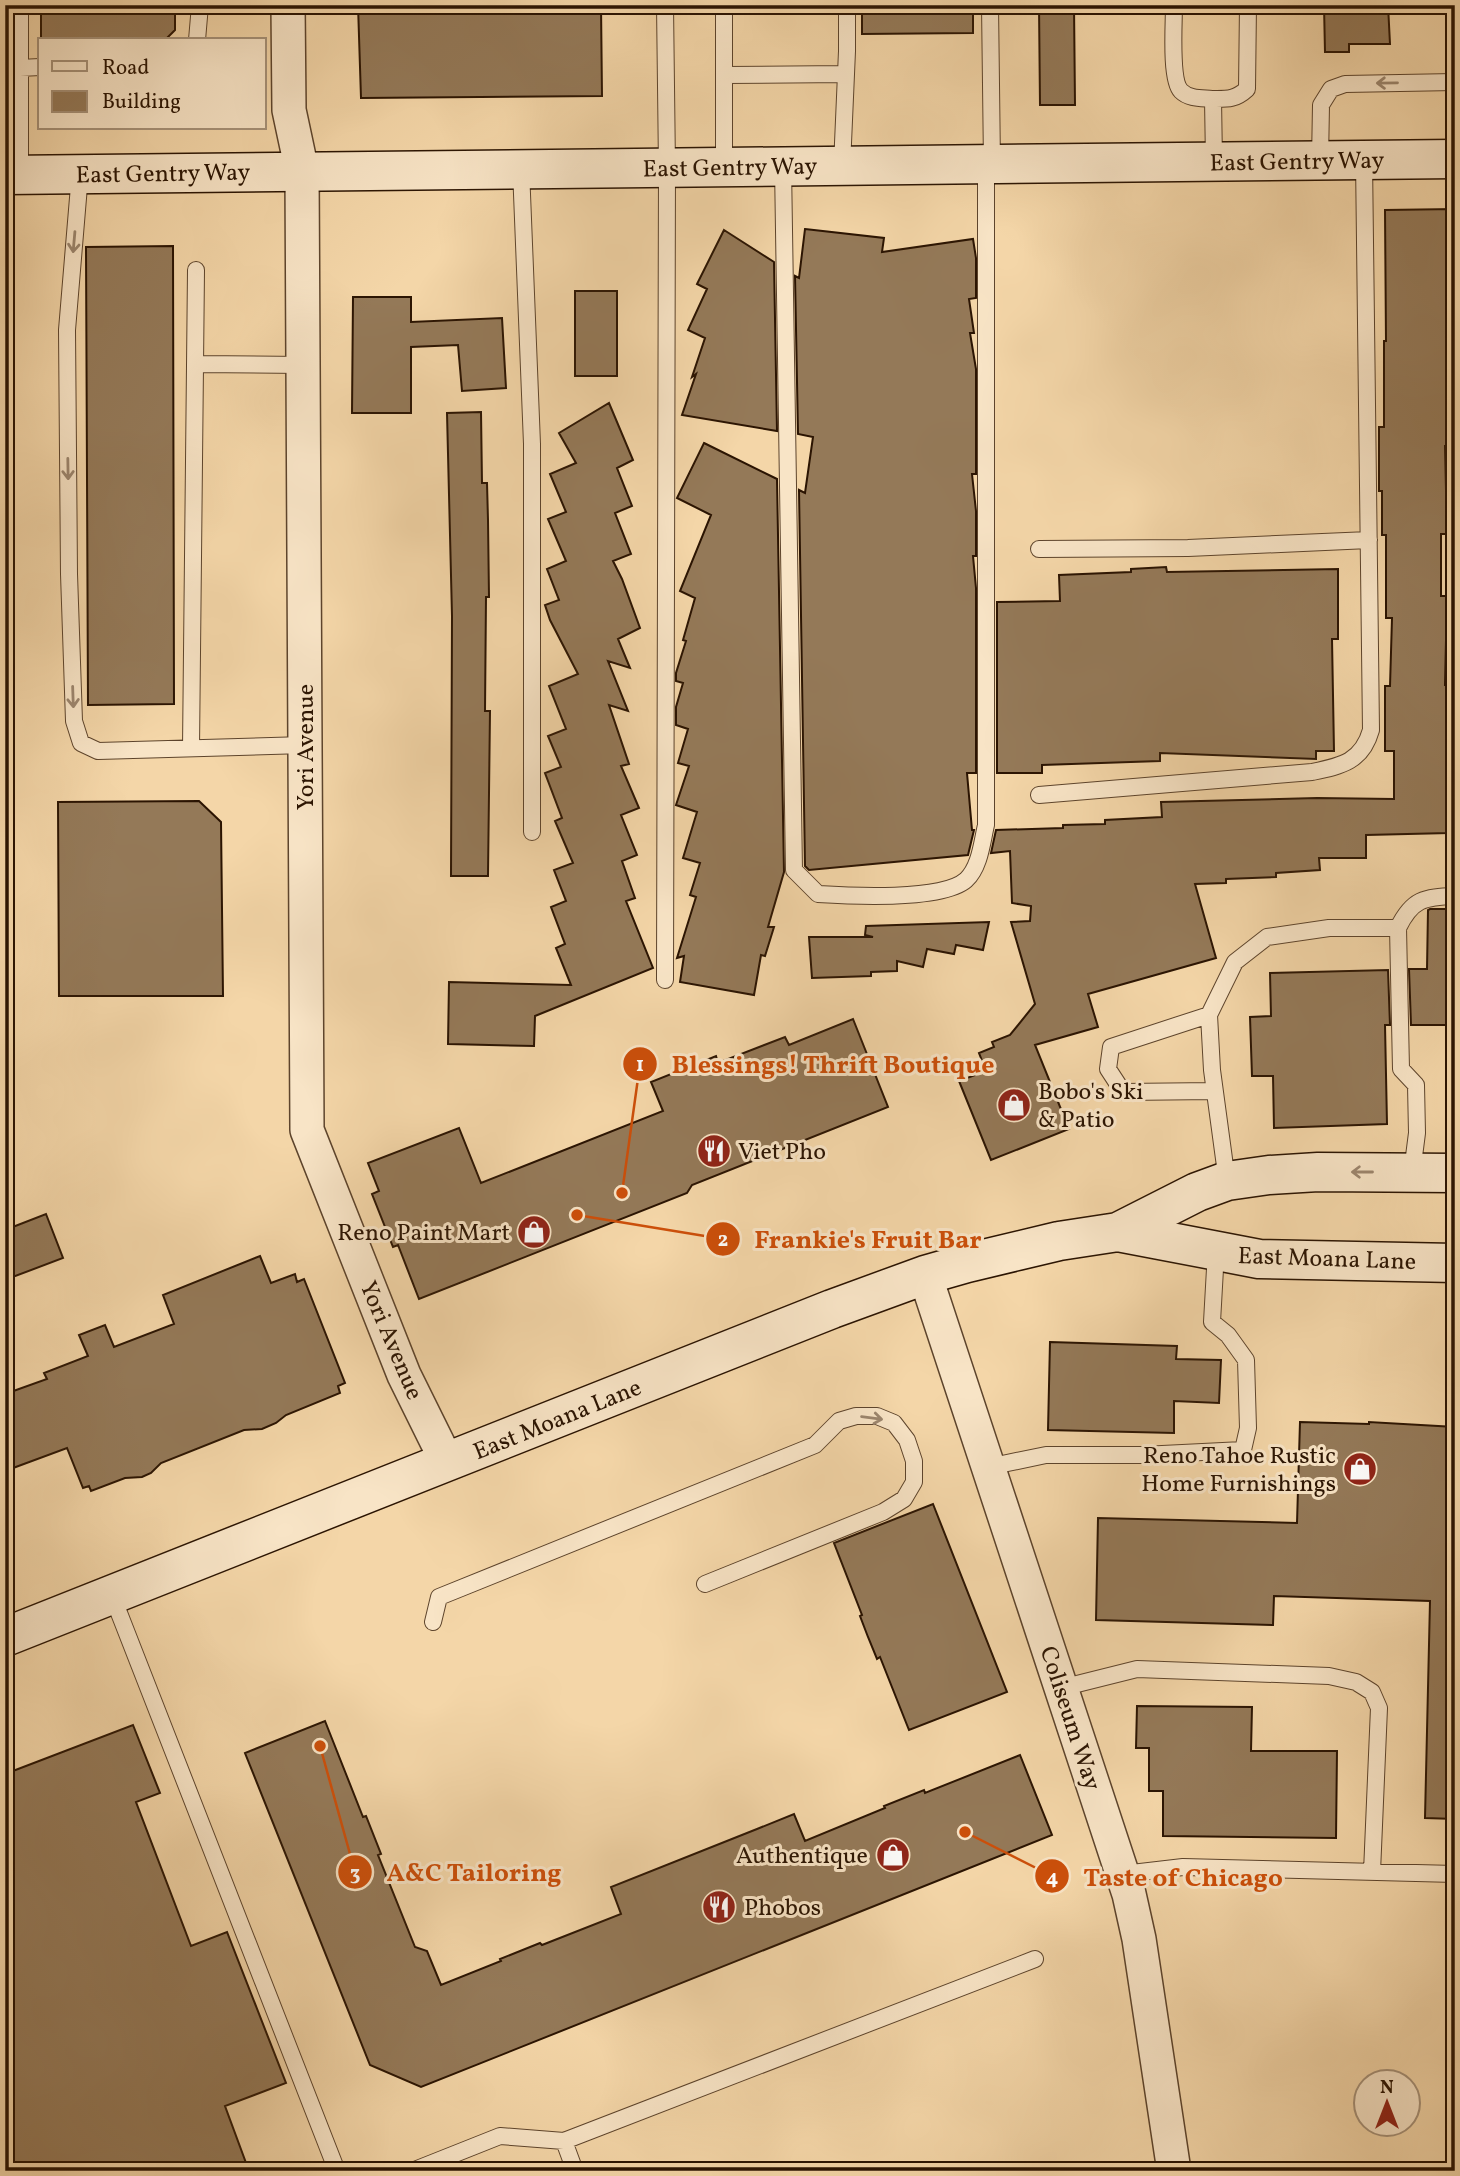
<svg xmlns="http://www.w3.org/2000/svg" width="1460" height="2176" font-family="Vollkorn,serif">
  <rect width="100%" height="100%" fill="#f4d6a8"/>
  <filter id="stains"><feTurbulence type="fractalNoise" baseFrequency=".00286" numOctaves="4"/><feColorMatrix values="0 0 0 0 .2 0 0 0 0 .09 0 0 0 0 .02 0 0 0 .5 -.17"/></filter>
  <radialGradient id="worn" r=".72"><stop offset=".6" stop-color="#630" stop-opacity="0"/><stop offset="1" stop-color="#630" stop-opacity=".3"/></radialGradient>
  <!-- building -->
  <path fill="#947958" stroke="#2b1402" stroke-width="2" d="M 41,5 L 175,5 L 175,30 L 165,40 L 41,40 Z
    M 358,5 L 433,5 L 433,11 L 531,11 L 531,5 L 601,5 L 602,96 L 361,98 Z
    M 862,5 L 973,5 L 973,33 L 862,34 Z
    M 1039,5 L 1074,5 L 1075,105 L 1040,105 Z
    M 1324,5 L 1388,5 L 1390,44 L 1349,44 L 1349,52 L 1325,52 Z
    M 1455,209 L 1455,274 L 1452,274 L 1454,360 L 1450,360 L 1451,446 L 1445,446 L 1447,534 L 1441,534 L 1441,596 L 1447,596 L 1445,685 L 1449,685 L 1449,833 L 1366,835 L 1366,858 L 1319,858 L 1320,870 L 1276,873 L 1276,877 L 1226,879 L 1226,883 L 1195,884 L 1216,958 L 1088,994 L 1098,1027 L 1035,1045 L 1069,1129 L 991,1160 L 959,1081 L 986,1071 L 979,1053 L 994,1047 L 992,1042 L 1010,1035 L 1035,1004 L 1011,922 L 1030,921 L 1031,906 L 1012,903 L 1010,851 L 991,853 L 996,830 L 1063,828 L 1063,825 L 1105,824 L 1105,820 L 1162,817 L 1161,802 L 1317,798 L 1394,799 L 1394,751 L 1385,751 L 1385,686 L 1390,686 L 1392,618 L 1386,618 L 1386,535 L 1382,535 L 1382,491 L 1379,491 L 1379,427 L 1384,427 L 1384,341 L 1386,341 L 1385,210 Z
    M 805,229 L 884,238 L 882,252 L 973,239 L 976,258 L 976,298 L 969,299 L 974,333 L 970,333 L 976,369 L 976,474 L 972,474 L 976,511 L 976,556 L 973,556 L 976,588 L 976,773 L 967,773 L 972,830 L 974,830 L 968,855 L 809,870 L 805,866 L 799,490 L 805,493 L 813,437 L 798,434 L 795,276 L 799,278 Z
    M 724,230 L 774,262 L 777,431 L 682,415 L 696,374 L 692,377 L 705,338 L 688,330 L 707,289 L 697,284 Z
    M 173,246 L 174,704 L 88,705 L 86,247 Z
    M 575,291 L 617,291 L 617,376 L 575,376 Z
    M 353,297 L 411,297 L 411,322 L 502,318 L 506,388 L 462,391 L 458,345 L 411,347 L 411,413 L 352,413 Z
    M 609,403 L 633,460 L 617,468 L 632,506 L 615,513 L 631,554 L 613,561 L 622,579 L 640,628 L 618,639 L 630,668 L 608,661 L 628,711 L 609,705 L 629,764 L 621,766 L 639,808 L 621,815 L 637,855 L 622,861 L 635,898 L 626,901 L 653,968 L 535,1016 L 534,1046 L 448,1044 L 449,982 L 571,985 L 556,948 L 565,944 L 551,907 L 566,901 L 554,870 L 573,863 L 555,821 L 562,818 L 545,773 L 561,767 L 548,736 L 566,729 L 549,686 L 578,674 L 550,620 L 545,605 L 559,600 L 547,569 L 566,561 L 548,519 L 566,512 L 550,474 L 576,463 L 559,433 Z
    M 481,412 L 482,483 L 487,483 L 488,520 L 489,597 L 486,597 L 485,711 L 490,711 L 488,876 L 451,876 L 452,616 L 447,413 Z
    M 704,443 L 777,479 L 784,872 L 768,927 L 774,927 L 765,956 L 761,955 L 754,995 L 680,982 L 684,956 L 677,958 L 696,897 L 690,895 L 700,863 L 683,858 L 697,812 L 676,805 L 689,766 L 678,763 L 688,729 L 676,725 L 676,707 L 683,683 L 676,681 L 676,673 L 686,641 L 683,640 L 695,598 L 680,591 L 711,515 L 677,498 Z
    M 1166,567 L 1167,572 L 1338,569 L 1338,639 L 1332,639 L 1334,751 L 1316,751 L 1316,759 L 1160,753 L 1160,761 L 1042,765 L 1042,773 L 997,773 L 997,602 L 1060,601 L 1059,575 L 1131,572 L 1131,569 Z
    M 199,801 L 221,822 L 223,996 L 59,996 L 58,802 Z
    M 1430,909 L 1455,909 L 1455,1025 L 1411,1025 L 1409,969 L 1427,969 L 1428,910 Z
    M 989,922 L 983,950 L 956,945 L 954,954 L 927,949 L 923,967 L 897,961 L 897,971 L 871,972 L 871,976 L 812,978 L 809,937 L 873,937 L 865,935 L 866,926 Z
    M 1388,970 L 1390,1025 L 1385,1025 L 1387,1124 L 1274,1128 L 1273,1076 L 1252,1076 L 1250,1017 L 1271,1016 L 1270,973 Z
    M 853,1019 L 888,1107 L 692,1185 L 687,1193 L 419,1299 L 398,1245 L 393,1247 L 372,1194 L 379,1191 L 368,1163 L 459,1128 L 481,1183 L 663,1111 L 651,1082 L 716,1056 L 718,1063 L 785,1037 L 789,1045 Z
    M 46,1214 L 63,1258 L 10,1278 L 5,1265 L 5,1230 Z
    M 260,1256 L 271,1283 L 295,1274 L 297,1282 L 304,1279 L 345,1383 L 338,1386 L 340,1393 L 286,1415 L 276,1423 L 262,1429 L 244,1430 L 161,1463 L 151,1473 L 142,1477 L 125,1478 L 91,1491 L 89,1486 L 83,1488 L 67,1448 L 5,1471 L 5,1394 L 47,1379 L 44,1373 L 88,1356 L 79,1335 L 105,1325 L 114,1347 L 174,1324 L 163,1295 Z
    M 1050,1342 L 1177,1346 L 1176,1359 L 1221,1360 L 1219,1403 L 1174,1401 L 1174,1433 L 1048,1430 Z
    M 1300,1422 L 1369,1424 L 1369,1422 L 1455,1427 L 1455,1819 L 1425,1818 L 1430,1601 L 1274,1596 L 1273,1625 L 1096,1620 L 1098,1518 L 1297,1523 Z
    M 933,1504 L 1007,1692 L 909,1730 L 880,1657 L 877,1659 L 868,1637 L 860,1616 L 862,1615 L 834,1543 Z
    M 1137,1706 L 1252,1707 L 1251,1751 L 1337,1751 L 1336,1838 L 1163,1836 L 1163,1791 L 1149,1791 L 1149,1748 L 1136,1748 Z
    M 325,1721 L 363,1817 L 366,1816 L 381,1854 L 378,1855 L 415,1947 L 427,1951 L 441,1985 L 501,1961 L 500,1959 L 540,1943 L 542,1945 L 621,1914 L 611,1887 L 757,1829 L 794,1814 L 805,1841 L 885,1808 L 884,1806 L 924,1790 L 925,1793 L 1020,1755 L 1052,1835 L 421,2087 L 370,2065 L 245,1753 Z
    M 133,1725 L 160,1793 L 136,1802 L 191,1946 L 227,1932 L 286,2083 L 225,2106 L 249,2171 L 5,2171 L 5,1774 Z"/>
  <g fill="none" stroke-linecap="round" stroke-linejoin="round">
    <!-- lane casing -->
    <g stroke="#5d442c" stroke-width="18">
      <path id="lane" d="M 20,5 L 20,174
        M 665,5 L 667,168 L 665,980
        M 724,5 L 724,167
        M 990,5 L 992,164
        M 1174,5 C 1174,23 1170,80 1181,91 C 1189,99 1201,98 1212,99 C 1227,99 1235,100 1247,89 L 1248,5
        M 197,40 L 200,5
        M 20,68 L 40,67
        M 725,75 L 846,74
        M 1213,99 L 1214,161
        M 1320,160 L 1321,105 L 1331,89 L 1345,84 L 1455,82
        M 783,166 L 794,870 L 818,894 C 850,896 942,901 966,880 C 980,867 982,842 986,825 L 986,164
        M 842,166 L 847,51 L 847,5
        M 521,169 L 532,444 L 532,832
        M 80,174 L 67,330 L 69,574 L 74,721 L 81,743 L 98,751 L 305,745
        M 195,364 L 303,365
        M 1039,549 L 1188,548 L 1369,540
        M 191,748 L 196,270
        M 1039,795 L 1312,772 C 1341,766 1362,762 1371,730 L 1364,160
        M 1398,928 C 1412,899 1424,897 1455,896
        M 1209,1015 L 1111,1047 L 1108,1069 L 1123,1092 L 1214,1091
        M 1227,1181 L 1212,1070 L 1209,1015 L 1235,962 L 1267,937 L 1329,928 L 1398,928 L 1401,1069 L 1416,1085 L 1417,1133 L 1412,1172
        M 988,1467 L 1046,1455 L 1142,1455 L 1243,1450 L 1248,1428 L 1246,1360 L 1228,1335 L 1212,1322 L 1216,1251
        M 112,1595 L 337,2171
        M 433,1622 L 439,1597 L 815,1445 L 839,1421 L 856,1416 L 877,1416 L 894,1423 L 907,1440 L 914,1461 L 914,1482 L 904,1499 L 883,1512 L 705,1584
        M 1061,1688 L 1137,1669 L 1329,1676 L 1356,1682 L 1372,1692 L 1379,1708 L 1372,1872
        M 1123,1874 L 1183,1867 L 1455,1874
        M 412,2171 L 500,2136 L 564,2141
        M 575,2171 L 564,2141 L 1035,1959"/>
    </g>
    <!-- street casing -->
    <g stroke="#5d442c" stroke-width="36">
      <path id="street" d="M 288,5 L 289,110 L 302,171 L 307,1130 L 404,1375 L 447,1462
        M 925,1275 L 1129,1894 L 1139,1939 L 1174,2171"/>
    </g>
    <!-- secondary casing -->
    <g stroke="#2b1402" stroke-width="41">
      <path id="secondary" d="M 5,175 L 1455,159
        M 1118,1232 L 1259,1259 L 1455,1263
        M 5,1637 L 832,1309 L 925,1275 L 967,1263 L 1059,1241 L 1118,1232 L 1197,1192 L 1227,1181 L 1269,1175 L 1318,1172 L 1455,1173"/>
    </g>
    <!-- lane -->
    <use href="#lane" stroke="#f8e4c6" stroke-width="16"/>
    <!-- street -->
    <use href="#street" stroke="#f8e4c6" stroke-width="33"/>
    <!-- secondary -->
    <use href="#secondary" stroke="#f8e4c6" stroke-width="38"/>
  </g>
  <!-- one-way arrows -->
  <defs><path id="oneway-shaft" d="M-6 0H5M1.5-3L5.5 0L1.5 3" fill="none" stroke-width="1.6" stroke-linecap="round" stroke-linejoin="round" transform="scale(1.75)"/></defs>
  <g stroke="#9c866e">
    <use href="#oneway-shaft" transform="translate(1387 83) rotate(179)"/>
    <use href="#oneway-shaft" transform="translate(74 242) rotate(95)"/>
    <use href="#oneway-shaft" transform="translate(68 469) rotate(89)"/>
    <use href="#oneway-shaft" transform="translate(73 697) rotate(88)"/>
    <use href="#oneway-shaft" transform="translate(1362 1172) rotate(180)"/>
    <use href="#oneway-shaft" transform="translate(872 1418) rotate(7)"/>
  </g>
  <!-- icons -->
  <defs>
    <g id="shop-disc" transform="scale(1.75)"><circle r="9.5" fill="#8f2418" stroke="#f8e4c6"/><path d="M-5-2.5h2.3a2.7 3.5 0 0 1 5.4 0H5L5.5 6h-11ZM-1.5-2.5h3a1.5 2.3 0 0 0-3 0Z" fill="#fff"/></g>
    <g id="restaurant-disc" transform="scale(1.75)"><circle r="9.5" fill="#8f2418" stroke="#f8e4c6"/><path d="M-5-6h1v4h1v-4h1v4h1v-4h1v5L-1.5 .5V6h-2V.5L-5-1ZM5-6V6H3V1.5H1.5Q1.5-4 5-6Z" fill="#fff"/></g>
  </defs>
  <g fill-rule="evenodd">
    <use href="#shop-disc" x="1014" y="1105"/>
    <use href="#restaurant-disc" x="714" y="1151"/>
    <use href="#shop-disc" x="534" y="1232"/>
    <use href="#shop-disc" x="1360" y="1469"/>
    <use href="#shop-disc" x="893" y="1855"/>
    <use href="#restaurant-disc" x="719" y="1907"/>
  </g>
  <g text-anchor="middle" stroke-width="6" stroke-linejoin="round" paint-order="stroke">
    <!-- street labels -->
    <g font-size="24" fill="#2b1402" stroke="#f8e4c6">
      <text transform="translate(1297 161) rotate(-1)" y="8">East Gentry Way</text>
      <text transform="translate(730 167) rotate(-1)" y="8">East Gentry Way</text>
      <text transform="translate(163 173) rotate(-1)" y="8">East Gentry Way</text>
      <text transform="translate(305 747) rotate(-90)" y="8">Yori Avenue</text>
      <text transform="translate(1327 1258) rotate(2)" y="8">East Moana Lane</text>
      <text transform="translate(392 1340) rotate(67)" y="8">Yori Avenue</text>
      <text transform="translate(557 1419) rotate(-22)" y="8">East Moana Lane</text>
      <text transform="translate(1071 1718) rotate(72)" y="8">Coliseum Way</text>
    </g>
    <!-- poi labels -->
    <g font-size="24" fill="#2b1402" stroke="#f8e4c6" text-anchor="start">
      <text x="1038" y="1099">Bobo's Ski<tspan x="1038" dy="28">&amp; Patio</tspan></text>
      <text x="738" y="1159">Viet Pho</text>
      <text x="510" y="1240" text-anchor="end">Reno Paint Mart</text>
      <text x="1336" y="1463" text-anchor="end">Reno Tahoe Rustic<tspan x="1336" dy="28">Home Furnishings</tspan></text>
      <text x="868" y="1863" text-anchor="end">Authentique</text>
      <text x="744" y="1915">Phobos</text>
    </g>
  </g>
  <!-- callouts -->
  <path fill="none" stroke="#cc4f0a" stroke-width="2.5" d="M622 1193L640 1064M577 1215L723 1239M320 1746L355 1872M965 1832L1052 1876"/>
  <g fill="#cc4f0a" stroke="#f8e4c6" stroke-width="2.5">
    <circle cx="622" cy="1193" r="7"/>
    <circle cx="577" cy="1215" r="7"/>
    <circle cx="320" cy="1746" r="7"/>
    <circle cx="965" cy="1832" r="7"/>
    <circle cx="640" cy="1064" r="18"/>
    <circle cx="723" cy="1239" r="18"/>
    <circle cx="355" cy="1872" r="18"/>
    <circle cx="1052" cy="1876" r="18"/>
  </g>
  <g font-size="21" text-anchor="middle" font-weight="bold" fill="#fff">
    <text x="640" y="1071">1</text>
    <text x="723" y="1246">2</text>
    <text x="355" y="1880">3</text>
    <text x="1052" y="1884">4</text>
  </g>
  <g font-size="26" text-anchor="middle" font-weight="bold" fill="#cc4f0a" stroke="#f8e4c6" stroke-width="6" stroke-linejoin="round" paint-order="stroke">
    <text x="833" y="1073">Blessings! Thrift Boutique</text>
    <text x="868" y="1248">Frankie's Fruit Bar</text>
    <text x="474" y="1881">A&amp;C Tailoring</text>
    <text x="1183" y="1886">Taste of Chicago</text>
  </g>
  <!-- margin -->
  <rect width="1460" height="2176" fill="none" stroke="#f4d6a8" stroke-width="28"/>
  <rect x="7" y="7" width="1446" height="2162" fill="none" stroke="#2b1402" stroke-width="3.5"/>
  <rect x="14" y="14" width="1432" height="2148" fill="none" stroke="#2b1402" stroke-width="2"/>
  <!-- legend -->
  <rect x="38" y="38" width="228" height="91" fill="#f8e4c6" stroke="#a69178" stroke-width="2"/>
  <rect x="52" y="61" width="35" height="10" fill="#f8e4c6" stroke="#a69178" stroke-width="2"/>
  <text x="102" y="74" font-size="21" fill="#2b1402">Road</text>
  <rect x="52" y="91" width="35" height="21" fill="#947958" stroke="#a69178" stroke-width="2"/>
  <text x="102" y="108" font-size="21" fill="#2b1402">Building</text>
  <!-- north arrow -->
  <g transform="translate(1387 2103)"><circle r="33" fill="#f8e4c6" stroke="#a69178" stroke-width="2"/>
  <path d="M0-5L12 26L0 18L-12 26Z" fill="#8f2418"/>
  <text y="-10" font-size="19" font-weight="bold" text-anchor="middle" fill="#2b1402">N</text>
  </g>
  <rect width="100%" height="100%" filter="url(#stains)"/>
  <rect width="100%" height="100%" fill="url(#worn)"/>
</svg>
